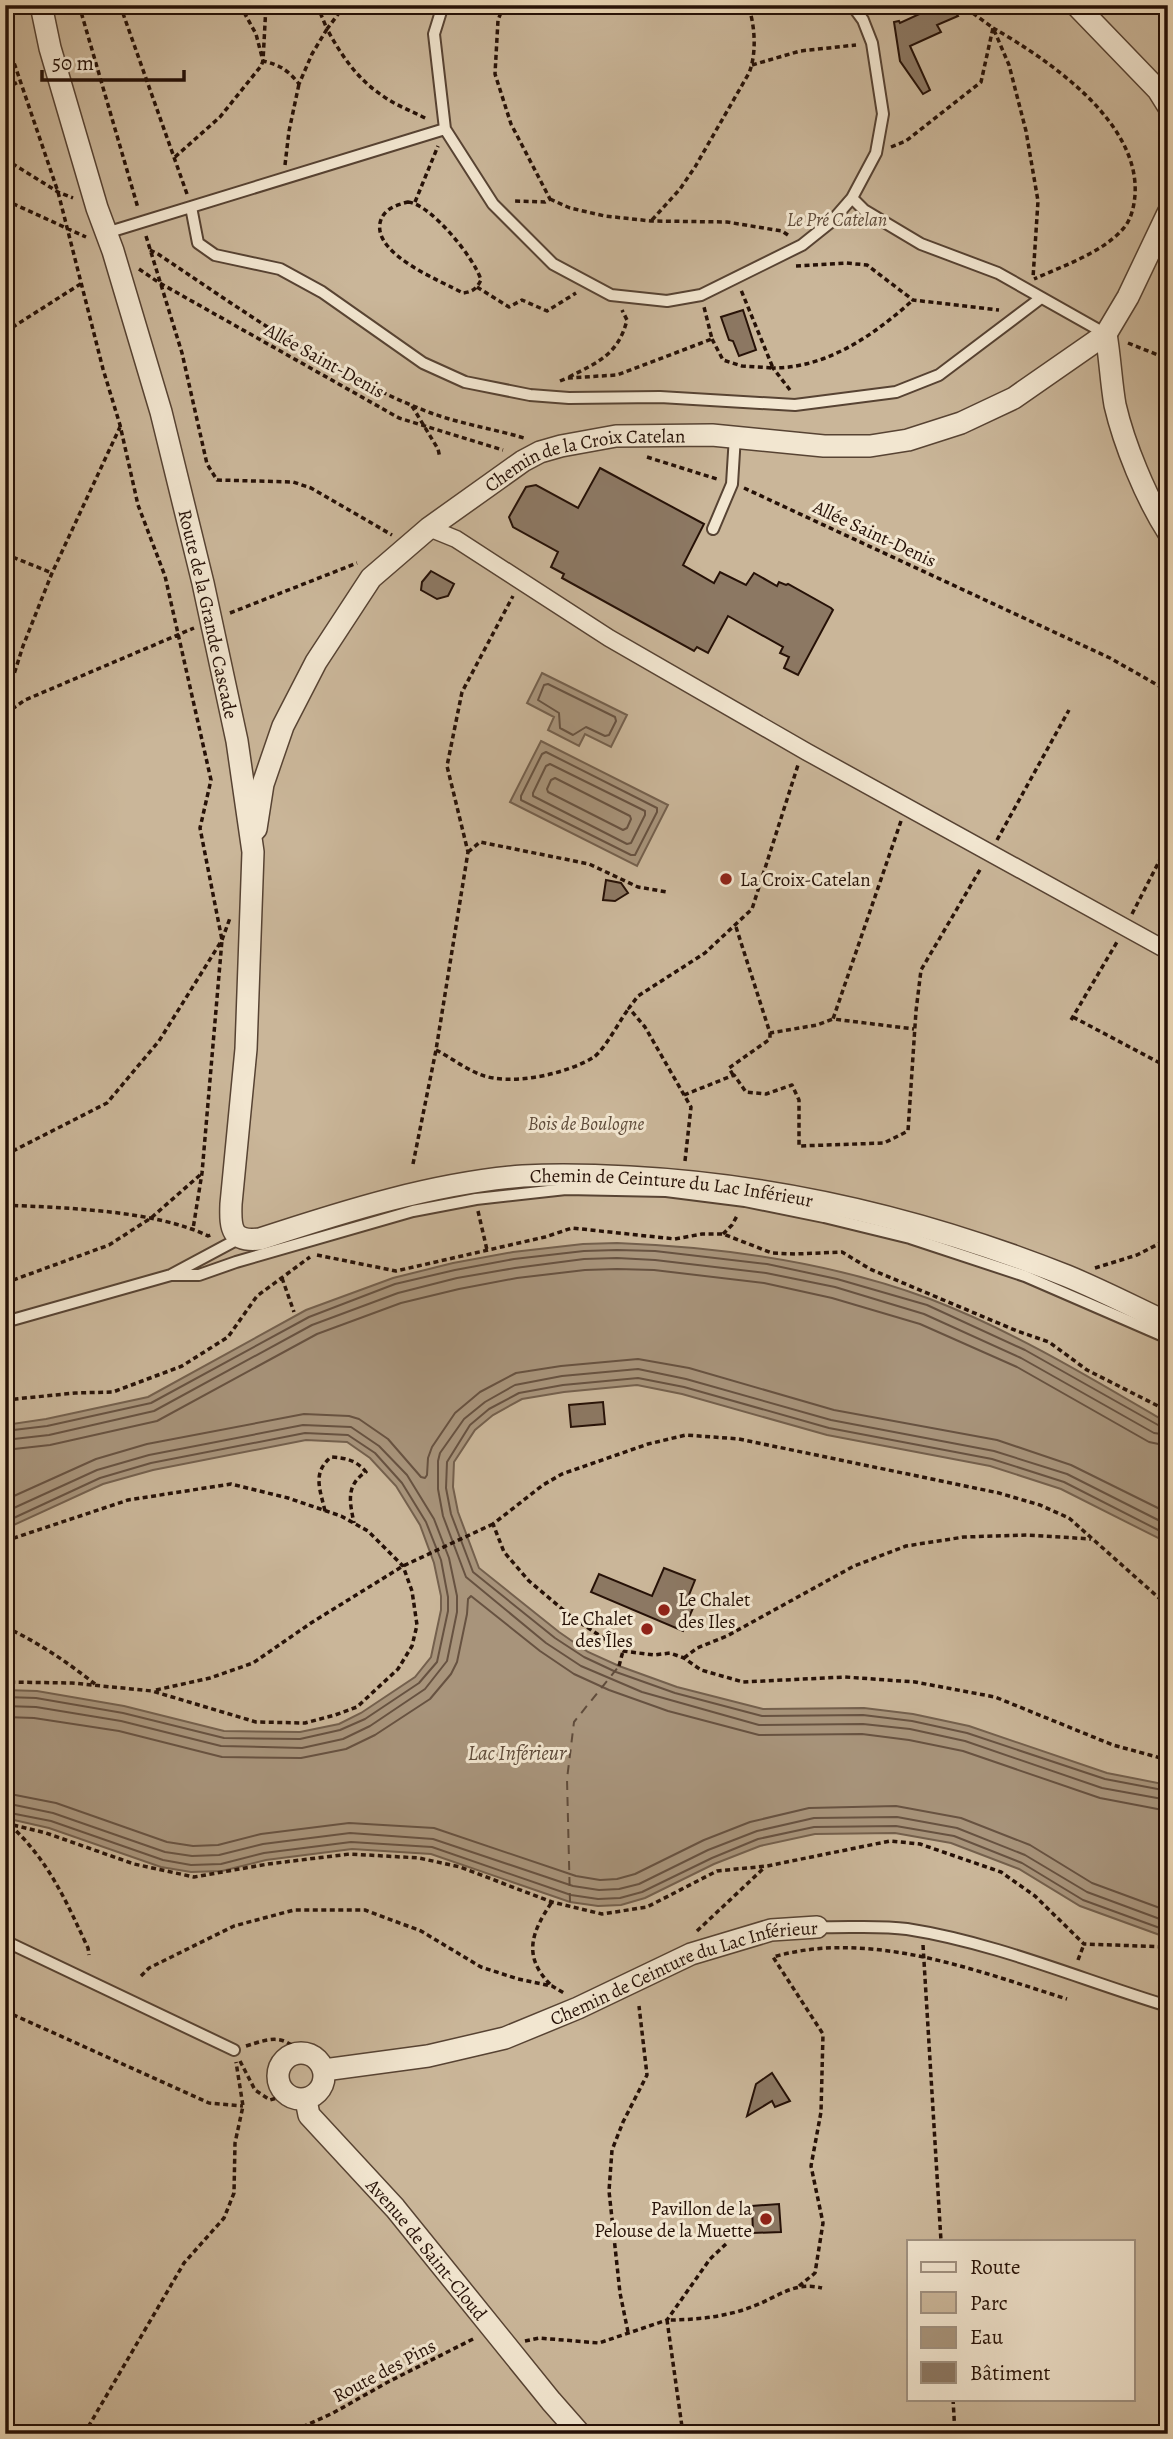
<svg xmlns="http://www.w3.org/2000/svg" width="1173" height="2439" font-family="Alegreya,serif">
  <rect width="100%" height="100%" fill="#ebd8b7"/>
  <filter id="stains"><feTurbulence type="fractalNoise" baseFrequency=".00286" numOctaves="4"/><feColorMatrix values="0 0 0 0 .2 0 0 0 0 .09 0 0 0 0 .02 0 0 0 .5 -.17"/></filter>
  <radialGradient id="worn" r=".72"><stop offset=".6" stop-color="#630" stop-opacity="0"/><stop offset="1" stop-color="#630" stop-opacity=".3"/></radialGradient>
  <!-- green -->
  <path fill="#cab699" stroke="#786450" stroke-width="2" fill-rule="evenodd" d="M 5,5 L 1168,5 L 1168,2434 L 5,2434 ZM 909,2241 L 1133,2241 L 1133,2399 L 909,2399 Z"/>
  <!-- water -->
  <path fill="#a8947b" stroke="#74604d" stroke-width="2" d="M 542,673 L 627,715 L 611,747 L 585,734 L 579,746 L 548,730 L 554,717 L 527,703 Z
    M 541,741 L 668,805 L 637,866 L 510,802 Z
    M 617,1243 C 722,1247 831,1262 930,1299 C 1011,1330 1086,1375 1161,1419 L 1168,1420 L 1168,1543 L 1061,1489 L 990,1466 L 827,1435 L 682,1394 L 637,1385 L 564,1392 L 522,1399 L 493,1415 L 475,1430 L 454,1462 L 453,1487 L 458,1512 L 479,1568 L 559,1632 L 588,1652 L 619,1666 L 677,1687 L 763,1709 L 864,1708 L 913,1714 L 969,1726 L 1107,1773 L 1168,1785 L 1168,1938 L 1080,1906 L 1019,1869 L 951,1843 L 895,1833 L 815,1834 L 760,1846 L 714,1864 L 645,1898 L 621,1905 L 598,1906 L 570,1902 L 431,1854 L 352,1849 L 266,1860 L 222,1871 L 191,1872 L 161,1867 L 49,1828 L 5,1818 L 5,1690 L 37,1691 L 124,1706 L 224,1731 L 300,1732 L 339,1724 L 361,1713 L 415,1677 L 431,1657 L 441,1610 L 441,1596 L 434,1563 L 420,1525 L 396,1486 L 370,1458 L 347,1442 L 306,1440 L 153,1470 L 103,1484 L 5,1529 L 5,1425 L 46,1419 L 148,1397 L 306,1310 L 393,1278 L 453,1263 L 513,1252 L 583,1244 Z"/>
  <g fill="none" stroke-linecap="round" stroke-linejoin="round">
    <!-- shore -->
    <path stroke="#675241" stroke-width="2" d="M 548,684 L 615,717 L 616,721 L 609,735 L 605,736 L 586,727 L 573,735 L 560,728 L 559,713 L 538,700 L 544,685 Z
      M 546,752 L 657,808 L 657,812 L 635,855 L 631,855 L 521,800 L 521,796 L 542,754 Z
      M 550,764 L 645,811 L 645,815 L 631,843 L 627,844 L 533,796 L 533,793 L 546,766 Z
      M 555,778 L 630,816 L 631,819 L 627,828 L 623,830 L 548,792 L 547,789 L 551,780 Z
      M 5,1431 L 47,1426 L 151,1403 L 309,1317 L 395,1284 L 455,1270 L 514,1259 L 584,1251 L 617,1250 L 655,1251 L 767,1264 L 837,1279 L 927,1305 L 1025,1350 L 1158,1425 L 1168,1427
      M 5,1440 L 49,1435 L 154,1411 L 312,1325 L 398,1293 L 457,1278 L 515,1268 L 584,1259 L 617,1258 L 655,1260 L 766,1273 L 835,1287 L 924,1314 L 1021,1358 L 1154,1433 L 1168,1435
      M 5,1450 L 50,1445 L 157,1421 L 317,1334 L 401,1303 L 459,1289 L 517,1278 L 585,1270 L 617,1269 L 654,1270 L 764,1283 L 832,1298 L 920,1324 L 1017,1367 L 1149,1442 L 1168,1446
      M 5,1500 L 96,1459 L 147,1444 L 304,1414 L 349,1416 L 359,1419 L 388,1439 L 421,1477 L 425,1478 L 427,1475 L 428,1458 L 432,1447 L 455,1413 L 480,1392 L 516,1373 L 561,1366 L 638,1359 L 689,1368 L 834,1410 L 997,1440 L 1071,1465 L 1168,1513
      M 5,1512 L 97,1470 L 149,1455 L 303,1425 L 351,1427 L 379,1446 L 407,1475 L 434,1519 L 449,1558 L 457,1596 L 457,1612 L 447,1661 L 425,1689 L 370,1726 L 343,1739 L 302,1748 L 221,1746 L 121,1721 L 36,1707 L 5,1706
      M 5,1522 L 100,1478 L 151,1463 L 305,1433 L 348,1435 L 375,1453 L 402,1483 L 426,1522 L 441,1560 L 448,1597 L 448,1611 L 437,1662 L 419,1683 L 365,1719 L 340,1730 L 300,1739 L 224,1738 L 123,1713 L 36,1698 L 5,1697
      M 1168,1525 L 1067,1474 L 994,1451 L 831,1420 L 686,1379 L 638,1369 L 562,1376 L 515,1385 L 485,1402 L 464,1419 L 440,1453 L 438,1461 L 438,1489 L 443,1516 L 466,1577 L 546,1643 L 581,1666 L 642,1692 L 759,1725 L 863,1724 L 910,1729 L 965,1741 L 1102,1788 L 1168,1800
      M 1168,1535 L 1064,1482 L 992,1459 L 829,1428 L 684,1387 L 638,1378 L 563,1385 L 519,1393 L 489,1409 L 470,1425 L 447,1462 L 446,1488 L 451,1514 L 473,1572 L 555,1638 L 584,1657 L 616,1672 L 675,1693 L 762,1716 L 863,1715 L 912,1721 L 967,1733 L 1105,1779 L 1168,1791
      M 5,1717 L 34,1718 L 119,1731 L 222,1757 L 301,1758 L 346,1749 L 375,1735 L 430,1699 L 451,1674 L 457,1662 L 467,1614 L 468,1599 L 471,1596 L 540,1651 L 574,1674 L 609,1690 L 668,1711 L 759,1735 L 862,1734 L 909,1740 L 963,1751 L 1100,1798 L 1168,1811
      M 5,1793 L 56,1803 L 167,1842 L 193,1846 L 218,1845 L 261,1834 L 349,1823 L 434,1828 L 576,1876 L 600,1880 L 617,1879 L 635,1874 L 704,1840 L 750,1822 L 809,1808 L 896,1806 L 961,1818 L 1030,1845 L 1092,1883 L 1168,1911
      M 5,1803 L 53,1813 L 165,1852 L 192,1856 L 219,1855 L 263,1844 L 350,1833 L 433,1839 L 573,1886 L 599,1890 L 619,1889 L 639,1884 L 708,1850 L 757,1831 L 814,1818 L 897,1817 L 957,1828 L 1025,1855 L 1087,1892 L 1168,1922
      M 5,1812 L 51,1821 L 163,1860 L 191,1865 L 221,1864 L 264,1853 L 351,1842 L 432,1847 L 571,1895 L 598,1899 L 620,1898 L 642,1892 L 712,1858 L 758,1839 L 814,1827 L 896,1826 L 954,1836 L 1022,1863 L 1083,1900 L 1168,1931"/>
    <!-- ferry -->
    <path stroke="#604c3b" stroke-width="2" stroke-dasharray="9 7" stroke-linecap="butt" d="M 570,1902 L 567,1779 L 574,1722 L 619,1666"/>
  </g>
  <!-- building -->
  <path fill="#8c7863" stroke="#261107" stroke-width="2" d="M 939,5 L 950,5 L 958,16 L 937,25 L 941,32 L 910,46 L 930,90 L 923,94 L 900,61 L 894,22 L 899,21 L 900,23 Z
    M 743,310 L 756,350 L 739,356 L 733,341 L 729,340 L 721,317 Z
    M 600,468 L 704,524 L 683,565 L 714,583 L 720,572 L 746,585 L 754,573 L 777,586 L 779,582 L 786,585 L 788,584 L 831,608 L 833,610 L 798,675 L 784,668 L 789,657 L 780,653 L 783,647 L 728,616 L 708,653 L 697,647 L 694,651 L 562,578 L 564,574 L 551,567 L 558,552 L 513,527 L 509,517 L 526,487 L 536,485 L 578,508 Z
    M 431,571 L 454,584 L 448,596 L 437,599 L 421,590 L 422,582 Z
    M 606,880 L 621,883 L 628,893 L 615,901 L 603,900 Z
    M 603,1402 L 605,1424 L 571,1427 L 569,1405 Z
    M 664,1568 L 695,1580 L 689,1595 L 697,1599 L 683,1631 L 591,1592 L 599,1574 L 652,1596 Z
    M 772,2073 L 790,2101 L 775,2107 L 772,2101 L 747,2116 L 756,2084 Z
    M 779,2204 L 781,2232 L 753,2233 L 752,2206 Z"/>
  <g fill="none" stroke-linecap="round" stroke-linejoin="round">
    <!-- service casing -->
    <g stroke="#574333" stroke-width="14">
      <path id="service" d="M 443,5 L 434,34 L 445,129 L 493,204 L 553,264 L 611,295 L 667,301 L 701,295 L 802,245 L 832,221 L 852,198 L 876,153 L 883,114 L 872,43 L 863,20 L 852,5
        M 852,198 L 864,210 L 921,244 L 998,273 L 1106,334
        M 191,207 L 198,243 L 215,255 L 280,269 L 322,292 L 423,363 L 465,382 L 530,395 L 569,398 L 660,397 L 795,405 L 896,392 L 939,375 L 1041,298
        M 106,233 L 445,129
        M 713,529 L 732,484 L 735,436
        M 171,1275 L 199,1275 L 236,1262 L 413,1211 L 476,1199 L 566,1189 L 666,1191 L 745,1201 L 824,1217 L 910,1238 L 1025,1276 L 1168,1338
        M 5,1322 L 171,1275 L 240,1238
        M 817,1927 C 846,1928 878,1925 907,1929 C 997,1943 1082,1980 1168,2006
        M 5,1941 L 234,2050"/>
    </g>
    <!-- pedestrian casing -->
    <g stroke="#574333" stroke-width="19">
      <path id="pedestrian" d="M 429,528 L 456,539 L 609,638 L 807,752 L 1168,951"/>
    </g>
    <!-- minor casing -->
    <g stroke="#574333" stroke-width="24">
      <g id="minor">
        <path id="s1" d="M 41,5 L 50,48 L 97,208 L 113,251 L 161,412 L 203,583 L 237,741 L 253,852 L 246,1049 L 231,1204 C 230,1230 232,1242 260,1239 C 345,1211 434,1183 523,1176 C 559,1174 594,1175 629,1177 C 779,1185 927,1220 1067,1276 C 1101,1290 1134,1307 1168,1323"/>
        <path d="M 1076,5 L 1158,90 L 1168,106"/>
        <path d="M 1106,334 C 1110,357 1111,382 1115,405 C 1124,444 1146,498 1168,532"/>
        <path id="s2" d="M 256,829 L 263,784 L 283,726 L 316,662 L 371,578 L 429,528 L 523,461 L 540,452 L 561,446 L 616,436 L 712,435 L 824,446 L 870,446 L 908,440 L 961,423 L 1014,398 L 1106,334 L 1128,297 L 1168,213"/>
        <circle cx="301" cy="2076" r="23"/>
        <path id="s3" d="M 324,2070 L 428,2056 L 505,2038 L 578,2008 L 691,1954 L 771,1930 L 817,1927"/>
        <path id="s4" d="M 306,2100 L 309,2115 L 395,2208 L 551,2401 L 580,2434"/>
      </g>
    </g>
    <!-- path -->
    <path stroke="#261107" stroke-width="3.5" stroke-dasharray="5 3.5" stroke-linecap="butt" d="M 7,5 L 8,45 L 58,192 L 103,369 L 120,425 L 138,505 L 165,576 L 211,780 L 200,828 L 222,940 L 202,1173 L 193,1229
      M 79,5 L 138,208
      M 120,5 L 187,194
      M 240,5 L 256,34 L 263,61 C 280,65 288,70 299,84 L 312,54 L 327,29 C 341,55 358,80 383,96 C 397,106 412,111 427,119
      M 317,5 L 327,29 L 345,5
      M 504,5 L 498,20 L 495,74 L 511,124 L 550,199 L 545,202 L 512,201
      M 993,28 C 1049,60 1140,122 1135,195 C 1134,207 1131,221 1122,230 C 1101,253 1063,266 1034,279
      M 994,30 L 1009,65 L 1026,131 L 1038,201 L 1033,278
      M 752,65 L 800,51 L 856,45
      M 5,89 L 20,81
      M 891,147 L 906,141 L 981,82 L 993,28 L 962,5
      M 175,157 L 220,117 L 261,66 L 263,61 L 266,5
      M 5,159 L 58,192 L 73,198
      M 285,165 L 289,131 L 299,84
      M 550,199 L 570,208 L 605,216 L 651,221 L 727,222 L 782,231 L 788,235
      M 5,200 L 86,237
      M 408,202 C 431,204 475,259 481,280 C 477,288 473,292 463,293 C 441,281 374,255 380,223 C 383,209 396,205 408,202 Z
      M 415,202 L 438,146
      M 652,220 L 680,189 L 695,167 L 749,73 C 757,53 755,25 748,5
      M 146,236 L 182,353 L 207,464 L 217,480 L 293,482 L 311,488 L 392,535
      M 150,250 L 158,254 C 245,312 333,376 431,413 C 461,424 494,429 524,438
      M 796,266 L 846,263 L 867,265 L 913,300 L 999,310
      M 139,269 L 158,282 L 399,418 L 503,450
      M 477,287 L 509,307 L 522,300 L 547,311 L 576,293
      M 5,332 L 82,283
      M 712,339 L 723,360 L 742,366 L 773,368 L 741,290
      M 1128,343 L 1168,359
      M 569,377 C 598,362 618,355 627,320 L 622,310
      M 560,381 L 567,378 L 617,375 L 712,339 L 704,307
      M 790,390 L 773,368 C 827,368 874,335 913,300
      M 412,406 L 438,449 L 440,458
      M 647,457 L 720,480
      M 744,488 L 1110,658 L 1168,691
      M 5,554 L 52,573
      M 230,613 L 357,563
      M 5,714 L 25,700 L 194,628
      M 901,821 L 833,1019 L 914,1029
      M 997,840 L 1069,710
      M 468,852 L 480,842 L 589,864 L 638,887 L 667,892
      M 1132,914 L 1168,844
      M 736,927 L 770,1033 L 817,1025 L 833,1019
      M 5,960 L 13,921 L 9,690 L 23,646 L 52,573 L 120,427
      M 1073,1017 L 1158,1062 L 1168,1064
      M 1071,1020 L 1117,942
      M 436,1050 C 450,1057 464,1068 479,1074 C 509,1087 567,1074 594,1057 C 605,1049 620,1020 629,1008
      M 733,1075 L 729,1068 L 770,1039 L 770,1033
      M 684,1095 L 734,1075 L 746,1092 L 766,1094 L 792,1085 L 799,1100 L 799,1146 L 884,1143 L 908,1131 L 916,1011 L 921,970 L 981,868
      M 5,1155 L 107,1103 L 159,1041 L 222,940 L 230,918
      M 685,1161 L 691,1107 L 645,1027 L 629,1008 L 638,996 L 705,953 L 752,909 L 798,765
      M 413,1164 L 436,1050 L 468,852 L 447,766 L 462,692 L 513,596
      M 5,1205 C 65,1208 155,1210 208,1236 L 213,1234
      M 478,1211 L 487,1250
      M 723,1234 L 732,1225 L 738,1214
      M 317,1255 L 396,1271 L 545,1237 L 572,1228 L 675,1239 L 702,1234 L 723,1234 L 772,1253 L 795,1254 L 842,1252 L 870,1269 L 1017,1331 L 1049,1342 L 1087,1370 L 1168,1411
      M 1095,1268 L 1137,1255 L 1168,1239
      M 282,1278 L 294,1312
      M 5,1283 L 109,1245 L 151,1218 L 200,1175
      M 5,1400 L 75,1393 L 113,1392 L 182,1366 L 228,1337 L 257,1296 L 310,1257
      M 325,1511 C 320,1489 312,1473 331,1457 C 346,1458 356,1460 366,1472 C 345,1485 350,1503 354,1523
      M 5,1541 L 128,1500 L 231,1484 L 288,1498 L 341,1516 L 368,1531 L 403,1566 L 412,1591 L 417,1625 L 412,1646 L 398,1669 L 357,1707 L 335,1715 L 305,1723 L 256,1722 L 152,1691 L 72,1683 L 5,1682
      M 1165,1605 L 1168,1620
      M 1168,1606 L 1069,1518 L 1040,1505 L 999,1493 L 739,1439 L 686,1435 L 648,1444 L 562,1474 L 543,1485 L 493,1524 L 504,1552 L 529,1581 L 573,1618 L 623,1651 L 654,1655 L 670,1653 L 684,1658 L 701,1670 L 743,1682 L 845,1677 L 915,1682 L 995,1697 L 1113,1745 L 1168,1760
      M 5,1627 C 38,1642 67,1662 95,1684
      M 684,1658 L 697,1648 L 727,1636 L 854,1566 L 906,1546 L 964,1537 L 1027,1535 L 1091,1539
      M 619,1666 L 623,1651
      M 156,1690 L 210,1678 L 253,1663 L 311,1623 L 403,1566 L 493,1524
      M 5,1823 L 46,1833 L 134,1864 L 194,1877 L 268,1864 L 350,1854 L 419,1858 L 460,1867 L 552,1902 L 602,1914 L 647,1907 L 717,1871 L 767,1866 L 890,1841 L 920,1844 L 1001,1872 L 1035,1896 L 1084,1944 L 1168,1947
      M 10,1825 C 49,1861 66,1901 88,1948 L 89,1955
      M 697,1931 L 765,1867
      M 923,1945 L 941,2241
      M 1078,1960 L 1084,1944
      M 141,1976 L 149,1968 L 234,1926 L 294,1910 L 365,1910 L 421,1931 L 481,1967 L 518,1979 L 552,1986 L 564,1993
      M 550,1984 C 522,1956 532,1931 552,1902
      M 5,2011 L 209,2103 L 243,2106
      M 246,2046 C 269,2039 282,2033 300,2053
      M 240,2061 L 255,2090 L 270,2100 L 287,2095
      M 799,2286 L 815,2273 L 823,2223 L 811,2166 L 821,2112 L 823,2034 L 773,1957 C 870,1929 974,1970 1067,1999
      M 628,2332 L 620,2293 L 609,2191 L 612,2150 L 623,2122 L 647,2075 L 639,2006
      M 525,2341 L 539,2338 L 599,2343 L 667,2320 L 710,2259 L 726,2244
      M 953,2399 L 955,2434
      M 84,2434 L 184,2263 L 224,2218 L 234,2193 L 235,2143 L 243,2106 L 236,2062
      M 287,2434 L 333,2413 L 388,2382 L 475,2338
      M 683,2434 L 667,2320 C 695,2320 727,2317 754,2306 C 778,2297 794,2281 822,2288"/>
    <!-- service -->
    <use href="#service" stroke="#f2e6d0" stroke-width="10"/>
    <!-- pedestrian -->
    <use href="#pedestrian" stroke="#f2e6d0" stroke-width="16"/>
    <!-- minor -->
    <use href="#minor" stroke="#f2e6d0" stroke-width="21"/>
  </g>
  <!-- markers -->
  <g fill="#8f2418" stroke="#f2e6d0" stroke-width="2.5">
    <circle cx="726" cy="879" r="7"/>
    <circle cx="664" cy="1610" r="7"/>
    <circle cx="647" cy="1629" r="7"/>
    <circle cx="766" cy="2219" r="7"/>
  </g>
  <g text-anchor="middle" stroke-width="6" stroke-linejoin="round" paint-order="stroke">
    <!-- park labels -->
    <g font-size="19" font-style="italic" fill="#5f4b3a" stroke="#f2e6d0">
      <text x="837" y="226">Le Pré Catelan</text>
      <text x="586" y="1130">Bois de Boulogne</text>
    </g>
    <!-- street labels -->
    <g font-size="19" fill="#261107" stroke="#f2e6d0">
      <text transform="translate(325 360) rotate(29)" y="7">Allée Saint-Denis</text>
      <text dy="7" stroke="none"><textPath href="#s2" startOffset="532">Chemin de la Croix Catelan</textPath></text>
      <text transform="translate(875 533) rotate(25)" y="7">Allée Saint-Denis</text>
      <text dy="7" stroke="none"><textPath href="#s1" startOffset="632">Route de la Grande Cascade</textPath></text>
      <text dy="7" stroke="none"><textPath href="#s1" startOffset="1704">Chemin de Ceinture du Lac Inférieur</textPath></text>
      <text dy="7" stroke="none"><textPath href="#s3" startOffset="376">Chemin de Ceinture du Lac Inférieur</textPath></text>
      <text dy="7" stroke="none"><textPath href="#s4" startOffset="194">Avenue de Saint-Cloud</textPath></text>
      <text transform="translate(384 2370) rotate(-28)" y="7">Route des Pins</text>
    </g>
    <!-- poi labels -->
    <g font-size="19" fill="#261107" stroke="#f2e6d0" text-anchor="start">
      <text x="740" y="886">La Croix-Catelan</text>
      <text x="678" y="1606">Le Chalet<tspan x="678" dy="22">des Iles</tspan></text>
      <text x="633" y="1625" text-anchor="end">Le Chalet<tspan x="633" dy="22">des Îles</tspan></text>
      <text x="752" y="2215" text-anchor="end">Pavillon de la<tspan x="752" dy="22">Pelouse de la Muette</tspan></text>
    </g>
    <!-- water labels -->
    <g font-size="21" font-style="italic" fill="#604c3b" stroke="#f2e6d0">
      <text x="517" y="1760">Lac Inférieur</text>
    </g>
  </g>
  <!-- margin -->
  <rect width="1173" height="2439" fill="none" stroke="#ebd8b7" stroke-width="28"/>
  <rect x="7" y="7" width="1159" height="2425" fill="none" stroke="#261107" stroke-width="3.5"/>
  <rect x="14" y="14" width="1145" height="2411" fill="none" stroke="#261107" stroke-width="2"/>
  <!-- legend -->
  <rect x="907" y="2240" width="228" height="161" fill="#f2e6d0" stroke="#a09180" stroke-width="2"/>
  <rect x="921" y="2262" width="35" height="10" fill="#f2e6d0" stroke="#a09180" stroke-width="2"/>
  <text x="970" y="2274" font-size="21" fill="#261107">Route</text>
  <rect x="921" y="2292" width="35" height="21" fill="#cab699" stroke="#a09180" stroke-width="2"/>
  <text x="970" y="2310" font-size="21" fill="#261107">Parc</text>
  <rect x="921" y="2327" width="35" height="21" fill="#a8947b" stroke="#a09180" stroke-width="2"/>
  <text x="970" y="2344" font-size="21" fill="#261107">Eau</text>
  <rect x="921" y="2362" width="35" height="21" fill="#8c7863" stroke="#a09180" stroke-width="2"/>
  <text x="970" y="2380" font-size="21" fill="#261107">Bâtiment</text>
  <!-- scale -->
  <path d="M42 70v10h142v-10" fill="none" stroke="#261107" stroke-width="3.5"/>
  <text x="52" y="70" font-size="21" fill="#261107" stroke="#f2e6d0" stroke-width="5" paint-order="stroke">50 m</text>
  <rect width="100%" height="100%" filter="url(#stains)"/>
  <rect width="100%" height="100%" fill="url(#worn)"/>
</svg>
